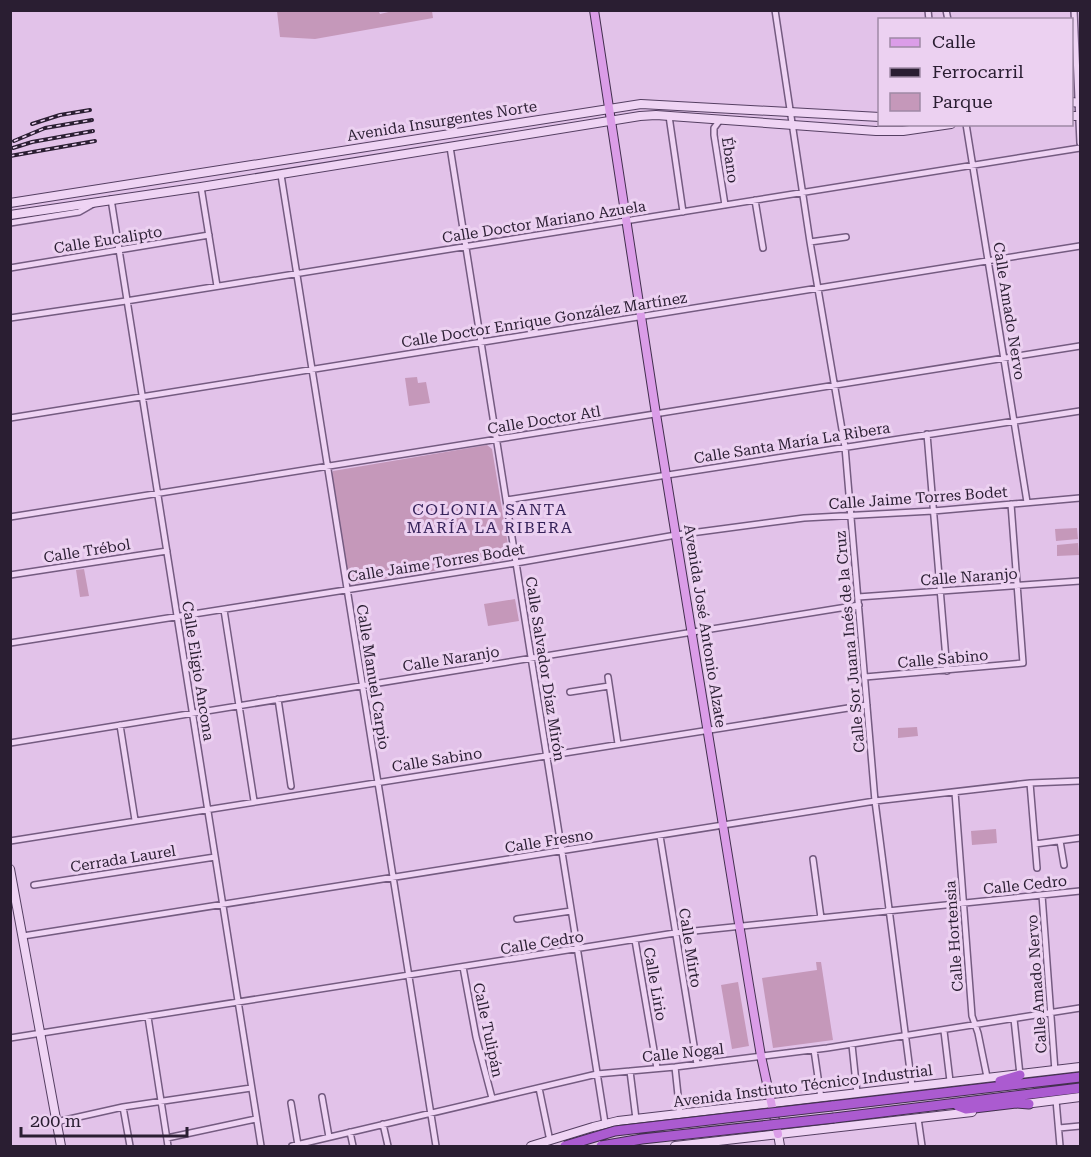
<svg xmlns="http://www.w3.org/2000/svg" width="1091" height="1157" font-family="'Roboto Serif',serif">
  <rect width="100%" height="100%" fill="#e2c2e9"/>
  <!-- green -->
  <path fill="#c598ba" d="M 378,10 L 380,14 L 393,11 L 432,11 L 433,18 L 315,39 L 280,37 L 277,11 Z
    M 417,377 L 418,383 L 426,382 L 430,403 L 409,406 L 405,378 Z
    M 487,445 L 492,449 L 510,557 L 508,559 L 352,584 L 349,582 L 332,474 L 333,471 Z
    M 1077,528 L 1078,539 L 1056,541 L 1055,529 Z
    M 1078,543 L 1079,555 L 1057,556 L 1057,545 Z
    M 84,569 L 89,596 L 80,597 L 76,570 Z
    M 515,599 L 519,621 L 488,626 L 484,604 Z
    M 917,727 L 918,736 L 898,738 L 898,728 Z
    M 996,829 L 997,843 L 972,845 L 971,831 Z
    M 816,962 L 821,962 L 833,1040 L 773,1048 L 762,978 L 817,970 Z
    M 738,982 L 749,1046 L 732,1049 L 721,985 Z"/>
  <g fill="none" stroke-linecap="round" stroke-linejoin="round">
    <!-- street casing -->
    <g stroke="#745b80" stroke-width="8">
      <path id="street" d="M 775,10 L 810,242 L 845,447 L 875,801 L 912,1086
        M 928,10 L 929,20
        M 946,10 L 948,20
        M 1074,10 L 1080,143
        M 669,116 L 683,212
        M 720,120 L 714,128 L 714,135 L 725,205
        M 966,124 L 1027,502
        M 450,147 L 605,1123
        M 281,175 L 436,1146
        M 201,187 L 217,286
        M 111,199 L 261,1146
        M 755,200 L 763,248
        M 10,223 L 79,212 L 93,204
        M 810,242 L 846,237
        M 10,268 L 209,235
        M 10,318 L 126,301 L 1080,148
        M 10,418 L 1080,246
        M 927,434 L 947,671
        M 506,500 L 1080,411
        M 10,517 L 1080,346
        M 10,575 L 167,551
        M 858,597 L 1080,581
        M 224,610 L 254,801
        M 10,643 L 516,563 L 676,535 L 804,518 L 933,511 L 1080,498
        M 608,677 L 618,744
        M 865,677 L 1023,663 L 1011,504
        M 570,692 L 609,686
        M 278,699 L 291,786
        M 120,725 L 135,820
        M 10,743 L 859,605
        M 1030,783 L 1037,868
        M 955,792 L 972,1016 L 978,1033 L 987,1077
        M 660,836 L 697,1064
        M 10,841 L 867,705
        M 1060,841 L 1064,865
        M 1035,844 L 1080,838
        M 813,859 L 821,918
        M 34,885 L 215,857
        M 1042,895 L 1055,1071
        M 517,919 L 571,911
        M 23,936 L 875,801 L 1030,783 L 1080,781
        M 635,940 L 657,1068
        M 463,967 L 476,1037 L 492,1098
        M 148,1017 L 168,1146
        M 1014,1019 L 1020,1075
        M 944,1031 L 950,1081
        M 10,1038 L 675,933 L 1080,891
        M 852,1045 L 857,1093
        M 814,1050 L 821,1098
        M 675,1067 L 680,1114
        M 630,1071 L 636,1119
        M 539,1088 L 550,1141
        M 322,1097 L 329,1137
        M 1056,1100 L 1060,1146
        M 291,1103 L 298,1145
        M 123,1107 L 130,1146
        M 918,1118 L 922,1146
        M 56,1122 L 123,1107 L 251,1088
        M 383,1124 L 388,1146
        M 1059,1128 L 1080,1126
        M 350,1132 L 353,1146
        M 167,1138 L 256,1119
        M 292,1146 L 597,1074 L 675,1067 L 827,1048 L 1080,1008"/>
    </g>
    <!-- secondary casing -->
    <g stroke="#553f62" stroke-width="10">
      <path id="secondary" d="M 1072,102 L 1080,103
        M 1072,116 L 1080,116
        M 10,203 L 641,104 L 880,117
        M 10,215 L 201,187 L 640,116 L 656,115 L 876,131 L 903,131 L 951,124
        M 10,869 L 61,1146
        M 1025,1104 L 1080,1097
        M 778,1134 L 780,1146
        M 531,1146 L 593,1127 L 618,1121 L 1080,1067
        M 675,1146 L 972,1112"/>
    </g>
    <!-- primary casing -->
    <g stroke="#422f4e" stroke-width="10">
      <path id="primary" d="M 594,10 L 656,414 L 749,985 L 761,1056 L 778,1134"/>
    </g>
    <!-- highway casing -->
    <g stroke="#422f4e" stroke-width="11">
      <path id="highway" d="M 1000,1081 L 1020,1075
        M 832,1106 L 1080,1077
        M 958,1106 L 966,1109 L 1016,1103 L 1029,1104
        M 834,1118 L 1080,1088"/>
    </g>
    <!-- street -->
    <use href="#street" stroke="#efd4f4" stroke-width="5"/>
    <!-- secondary -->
    <use href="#secondary" stroke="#efd4f4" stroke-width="8"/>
    <!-- primary -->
    <use href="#primary" stroke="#db9de8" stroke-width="8"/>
    <!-- highway -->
    <use href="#highway" stroke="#ab5bd0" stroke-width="9"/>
    <!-- rail casing -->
    <g stroke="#2a1e32" stroke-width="4">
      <path id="rail" d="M 32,124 L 60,115 L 90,110
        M 14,141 L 45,128 L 92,120
        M 13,148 L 32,142 L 93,131
        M 10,156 L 95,141"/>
    </g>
    <!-- rail -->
    <use href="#rail" stroke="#ecd1f1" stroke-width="1.5" stroke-dasharray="4.5" stroke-linecap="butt"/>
    <!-- highway-bridge casing -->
    <g stroke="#422f4e" stroke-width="11" stroke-linecap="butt">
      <path id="highway-bridge" d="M 565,1146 L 615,1131 L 832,1106
        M 601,1146 L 642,1139 L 834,1118"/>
    </g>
    <!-- highway-bridge -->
    <use href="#highway-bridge" stroke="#ab5bd0" stroke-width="9"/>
  </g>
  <g text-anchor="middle" stroke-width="6" stroke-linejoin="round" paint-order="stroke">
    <!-- street labels -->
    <g font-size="15" fill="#2a1e32" stroke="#ecd1f1">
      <text transform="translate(442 121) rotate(-9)" y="5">Avenida Insurgentes Norte</text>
      <text transform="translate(730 160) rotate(82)" y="5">Ébano</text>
      <text transform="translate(544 222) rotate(-9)" y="5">Calle Doctor Mariano Azuela</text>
      <text transform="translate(108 240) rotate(-9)" y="5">Calle Eucalipto</text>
      <text transform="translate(1009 311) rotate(81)" y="5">Calle Amado Nervo</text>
      <text transform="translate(544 320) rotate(-9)" y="5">Calle Doctor Enrique González Martínez</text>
      <text transform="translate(544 420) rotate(-9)" y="5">Calle Doctor Atl</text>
      <text transform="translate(792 443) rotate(-9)" y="5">Calle Santa María La Ribera</text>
      <text transform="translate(918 498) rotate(-4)" y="5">Calle Jaime Torres Bodet</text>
      <text transform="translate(87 551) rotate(-9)" y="5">Calle Trébol</text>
      <text transform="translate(436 563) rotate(-9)" y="5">Calle Jaime Torres Bodet</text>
      <text transform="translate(969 577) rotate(-4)" y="5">Calle Naranjo</text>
      <text transform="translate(705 626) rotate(81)" y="5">Avenida José Antonio Alzate</text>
      <text transform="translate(850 642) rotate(-95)" y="5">Calle Sor Juana Inés de la Cruz</text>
      <text transform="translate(451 659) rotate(-9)" y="5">Calle Naranjo</text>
      <text transform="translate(943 659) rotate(-5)" y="5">Calle Sabino</text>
      <text transform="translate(545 669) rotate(81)" y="5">Calle Salvador Díaz Mirón</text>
      <text transform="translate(198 671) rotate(81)" y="5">Calle Eligio Ancona</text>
      <text transform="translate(373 677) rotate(81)" y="5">Calle Manuel Carpio</text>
      <text transform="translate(437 760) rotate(-9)" y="5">Calle Sabino</text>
      <text transform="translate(549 841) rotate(-9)" y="5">Calle Fresno</text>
      <text transform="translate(123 859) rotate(-9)" y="5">Cerrada Laurel</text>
      <text transform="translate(1025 885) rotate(-6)" y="5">Calle Cedro</text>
      <text transform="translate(954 936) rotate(-94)" y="5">Calle Hortensia</text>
      <text transform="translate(542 943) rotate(-9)" y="5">Calle Cedro</text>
      <text transform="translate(690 948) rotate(81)" y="5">Calle Mirto</text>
      <text transform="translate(655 984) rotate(80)" y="5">Calle Lirio</text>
      <text transform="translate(1037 984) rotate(-94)" y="5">Calle Amado Nervo</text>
      <text transform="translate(488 1030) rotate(78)" y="5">Calle Tulipán</text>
      <text transform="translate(683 1053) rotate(-6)" y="5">Calle Nogal</text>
      <text transform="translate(803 1086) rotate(-7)" y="5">Avenida Instituto Técnico Industrial</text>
    </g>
    <!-- neighbourhood labels -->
    <g font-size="16" letter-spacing="1.5" fill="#35225a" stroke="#ecd1f1">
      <text x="490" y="515">COLONIA SANTA<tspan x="490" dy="18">MARÍA LA RIBERA</tspan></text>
    </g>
  </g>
  <!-- border -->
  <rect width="1091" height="1157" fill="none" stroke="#2a1e32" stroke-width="24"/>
  <!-- legend -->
  <rect x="878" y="18" width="195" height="108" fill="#ecd1f1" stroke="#9e89a5" stroke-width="1.5"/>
  <rect x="890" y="38" width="30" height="9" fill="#db9de8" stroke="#9e89a5" stroke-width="1.5"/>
  <text x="932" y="48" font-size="18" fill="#2a1e32">Calle</text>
  <rect x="890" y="68" width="30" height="9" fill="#2a1e32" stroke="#9e89a5" stroke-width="1.5"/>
  <text x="932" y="78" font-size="18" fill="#2a1e32">Ferrocarril</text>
  <rect x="890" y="93" width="30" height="18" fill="#c598ba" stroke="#9e89a5" stroke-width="1.5"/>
  <text x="932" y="108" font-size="18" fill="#2a1e32">Parque</text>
  <!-- scale -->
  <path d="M21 1127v9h166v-9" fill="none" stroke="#2a1e32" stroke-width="3"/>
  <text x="30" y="1127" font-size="18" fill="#2a1e32" stroke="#ecd1f1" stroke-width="4.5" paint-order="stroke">200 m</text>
</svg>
